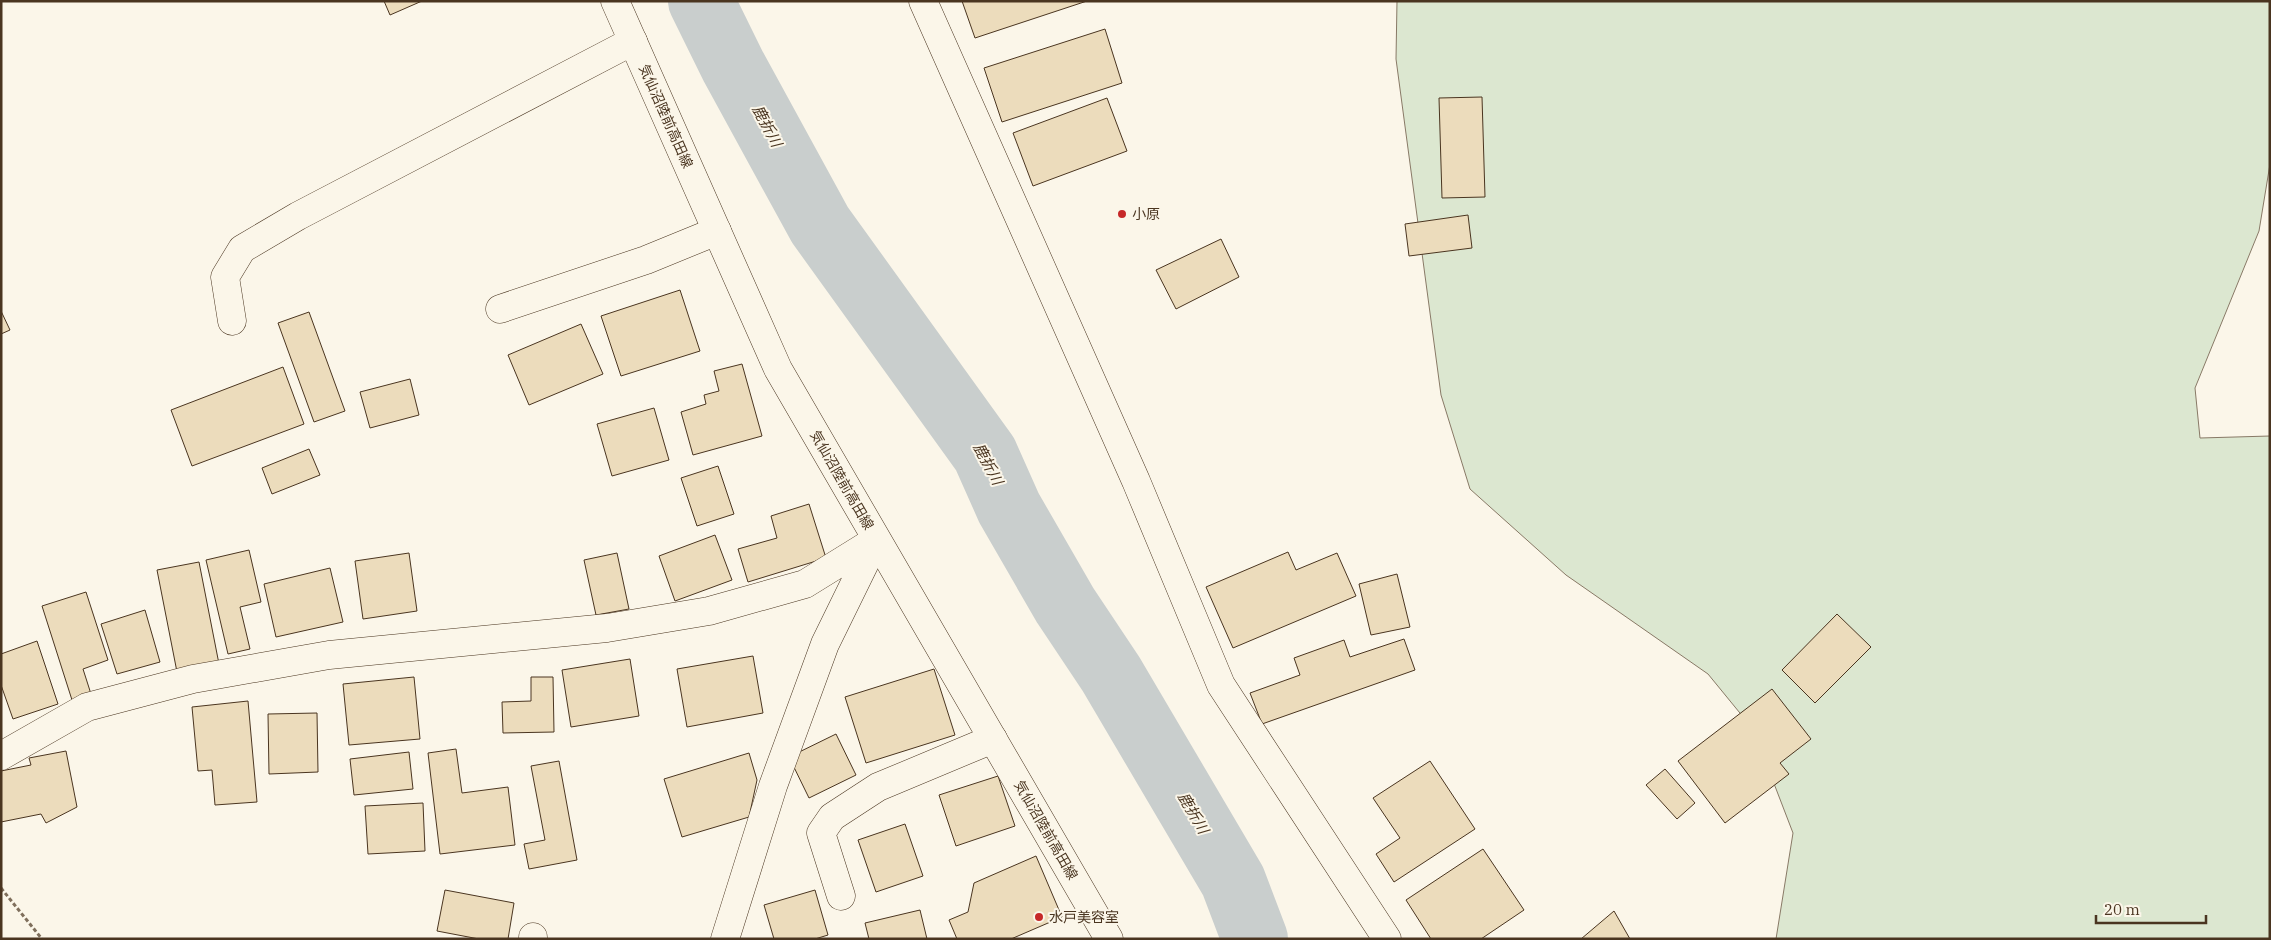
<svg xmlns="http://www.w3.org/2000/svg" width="2271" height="940" font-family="'IBM Plex Serif','Noto Sans JP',serif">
  <rect width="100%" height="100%" fill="#fbf6e9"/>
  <!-- green -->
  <path fill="#dce7d0" stroke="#887966" d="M 1397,1 L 2270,1 L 2270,164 L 2259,231 L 2195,388 L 2200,438 L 2270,436 L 2270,939 L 1776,939 L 1793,833 L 1753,729 L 1708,674 L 1566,575 L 1470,489 L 1441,395 L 1396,59 Z"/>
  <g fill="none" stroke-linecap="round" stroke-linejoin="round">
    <!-- river -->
    <path stroke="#c9cecd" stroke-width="66" d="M 701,1 L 733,66 L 820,225 L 985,454 L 1009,508 L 1065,605 L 1111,674 L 1233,881 L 1255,939"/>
  </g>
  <!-- building -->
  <path fill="#ecdcbc" stroke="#4a3520" d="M 384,1 L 422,1 L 390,15 Z
    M 962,1 L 1087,1 L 975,38 Z
    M 1105,29 L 1122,83 L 1002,122 L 984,68 Z
    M 1482,97 L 1485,197 L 1442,198 L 1439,98 Z
    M 1107,98 L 1127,151 L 1033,186 L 1013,133 Z
    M 1468,215 L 1472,248 L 1409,256 L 1405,224 Z
    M 1221,239 L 1239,277 L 1176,309 L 1156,270 Z
    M 680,290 L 700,351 L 621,376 L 601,316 Z
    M 1,311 L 10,330 L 1,334 Z
    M 309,312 L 345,411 L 314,422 L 278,323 Z
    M 581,324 L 603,374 L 529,405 L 508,355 Z
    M 742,364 L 762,436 L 693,455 L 681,412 L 706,404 L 704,395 L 719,391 L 714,371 Z
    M 283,367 L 304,424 L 192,466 L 171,410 Z
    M 410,379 L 419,415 L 370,428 L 360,392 Z
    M 654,408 L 669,460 L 612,476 L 597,424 Z
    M 309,449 L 320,475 L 272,494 L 262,468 Z
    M 718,466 L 734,514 L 697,526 L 681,478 Z
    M 809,504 L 826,558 L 748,582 L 738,549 L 777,538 L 771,516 Z
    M 715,535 L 732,580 L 675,601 L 659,556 Z
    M 249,550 L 261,602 L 240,607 L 250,649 L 228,654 L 206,560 Z
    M 1288,552 L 1296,570 L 1337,553 L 1356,596 L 1233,648 L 1206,587 Z
    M 409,553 L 417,611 L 363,619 L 355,561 Z
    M 617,553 L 629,609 L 596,615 L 584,560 Z
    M 199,562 L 219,664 L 177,672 L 157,570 Z
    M 330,568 L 343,622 L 276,637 L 264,584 Z
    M 1397,574 L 1410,627 L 1371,635 L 1359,584 Z
    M 86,592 L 108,660 L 83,669 L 91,694 L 72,700 L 42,606 Z
    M 145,610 L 160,662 L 117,674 L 101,624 Z
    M 1837,614 L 1871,647 L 1815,703 L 1782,670 Z
    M 1404,639 L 1415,670 L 1262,724 L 1250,693 L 1300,675 L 1294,658 L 1344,640 L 1350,657 Z
    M 37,641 L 58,704 L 13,719 L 1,685 L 1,654 Z
    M 753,656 L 763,713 L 687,727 L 677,669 Z
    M 630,659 L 639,716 L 571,727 L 562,670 Z
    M 934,669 L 955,735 L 866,763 L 845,697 Z
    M 414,677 L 420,739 L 349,745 L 343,684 Z
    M 531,677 L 553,677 L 554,732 L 503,733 L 502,702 L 531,701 Z
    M 1772,689 L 1811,739 L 1780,763 L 1789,774 L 1725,823 L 1678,761 Z
    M 248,701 L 257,802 L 215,805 L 212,770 L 198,771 L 192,707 Z
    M 317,713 L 318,772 L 269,774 L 268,714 Z
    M 836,734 L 856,775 L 809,798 L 789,757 Z
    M 456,749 L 462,793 L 508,787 L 515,845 L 440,854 L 428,753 Z
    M 66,751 L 77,807 L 46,823 L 41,814 L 1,822 L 1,771 L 31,765 L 29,758 Z
    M 409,752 L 413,789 L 354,795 L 350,759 Z
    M 749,753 L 757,780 L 749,817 L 682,837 L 664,779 Z
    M 559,761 L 577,860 L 529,869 L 524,844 L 545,840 L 531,766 Z
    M 1430,761 L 1475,829 L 1394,882 L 1376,854 L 1400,838 L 1373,798 Z
    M 1665,769 L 1695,803 L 1677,819 L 1646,785 Z
    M 998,776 L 1015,826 L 956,846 L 939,795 Z
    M 423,803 L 425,851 L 368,854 L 365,806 Z
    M 905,824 L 923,876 L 876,892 L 858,840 Z
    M 1483,849 L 1524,910 L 1481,939 L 1431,939 L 1406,900 Z
    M 1036,856 L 1062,917 L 1011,939 L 957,939 L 949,920 L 968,912 L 974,883 Z
    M 445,890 L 514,903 L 508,939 L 479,939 L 437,931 Z
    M 815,890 L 828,935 L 815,939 L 774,939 L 764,905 Z
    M 920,910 L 927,939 L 869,939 L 865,923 Z
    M 1614,911 L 1630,939 L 1581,939 Z"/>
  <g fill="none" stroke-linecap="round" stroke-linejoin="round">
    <!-- minor casing -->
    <g stroke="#4a3520" stroke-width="29">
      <path id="minor" d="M 923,1 L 1136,481 L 1221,685 L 1387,939
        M 500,309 L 646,260 L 717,231
        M 232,321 L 225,277 L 242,249 L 298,216 L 633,41
        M 1,756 L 87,707 L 193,679 L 329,655 L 607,628 L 709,611 L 805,584 L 876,540
        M 841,896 L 821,833 L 832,817 L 878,787 L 993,739
        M 533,939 L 533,937
        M 725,939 L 773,786 L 825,644 L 876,540"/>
    </g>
    <!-- major casing -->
    <g stroke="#4a3520" stroke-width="29">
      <path id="major" d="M 615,1 L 778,369 L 1109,939"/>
    </g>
    <!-- path -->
    <path stroke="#7f6f5c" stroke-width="3" stroke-dasharray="4 2.5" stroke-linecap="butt" d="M 1,888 L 42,939"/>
    <!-- minor -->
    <use href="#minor" stroke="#fbf6e9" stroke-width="28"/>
    <!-- major -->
    <use href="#major" stroke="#fbf6e9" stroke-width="28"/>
  </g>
  <!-- markers -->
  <g fill="#c62828" stroke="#fbf6e9" stroke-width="2">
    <circle cx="1122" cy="214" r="5"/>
    <circle cx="1039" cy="917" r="5"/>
  </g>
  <g text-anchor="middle" stroke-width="4" stroke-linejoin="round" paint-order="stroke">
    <!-- street labels -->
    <g font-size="14" fill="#4a3520" stroke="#fbf6e9">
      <text transform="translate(666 116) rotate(66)" y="5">気仙沼陸前高田線</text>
      <text transform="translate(842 480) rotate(60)" y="5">気仙沼陸前高田線</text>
      <text transform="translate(1046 830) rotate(60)" y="5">気仙沼陸前高田線</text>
    </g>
    <!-- poi labels -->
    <g font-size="14" fill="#4a3520" stroke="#fbf6e9" text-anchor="start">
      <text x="1132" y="219">小原</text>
      <text x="1049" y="922">水戸美容室</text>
    </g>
    <!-- water labels -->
    <g font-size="15" font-style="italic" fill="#4a3520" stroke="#fbf6e9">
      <text transform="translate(767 126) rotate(62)" y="5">鹿折川</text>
      <text transform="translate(988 464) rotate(62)" y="5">鹿折川</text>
      <text transform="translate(1193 813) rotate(60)" y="5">鹿折川</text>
    </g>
  </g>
  <!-- border -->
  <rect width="2271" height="940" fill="none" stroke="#4a3520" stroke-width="5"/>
  <!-- scale -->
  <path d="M2096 915v8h110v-8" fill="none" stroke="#4a3520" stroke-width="2.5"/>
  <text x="2104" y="915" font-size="15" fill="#4a3520" stroke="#fbf6e9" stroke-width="4" paint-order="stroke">20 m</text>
</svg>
